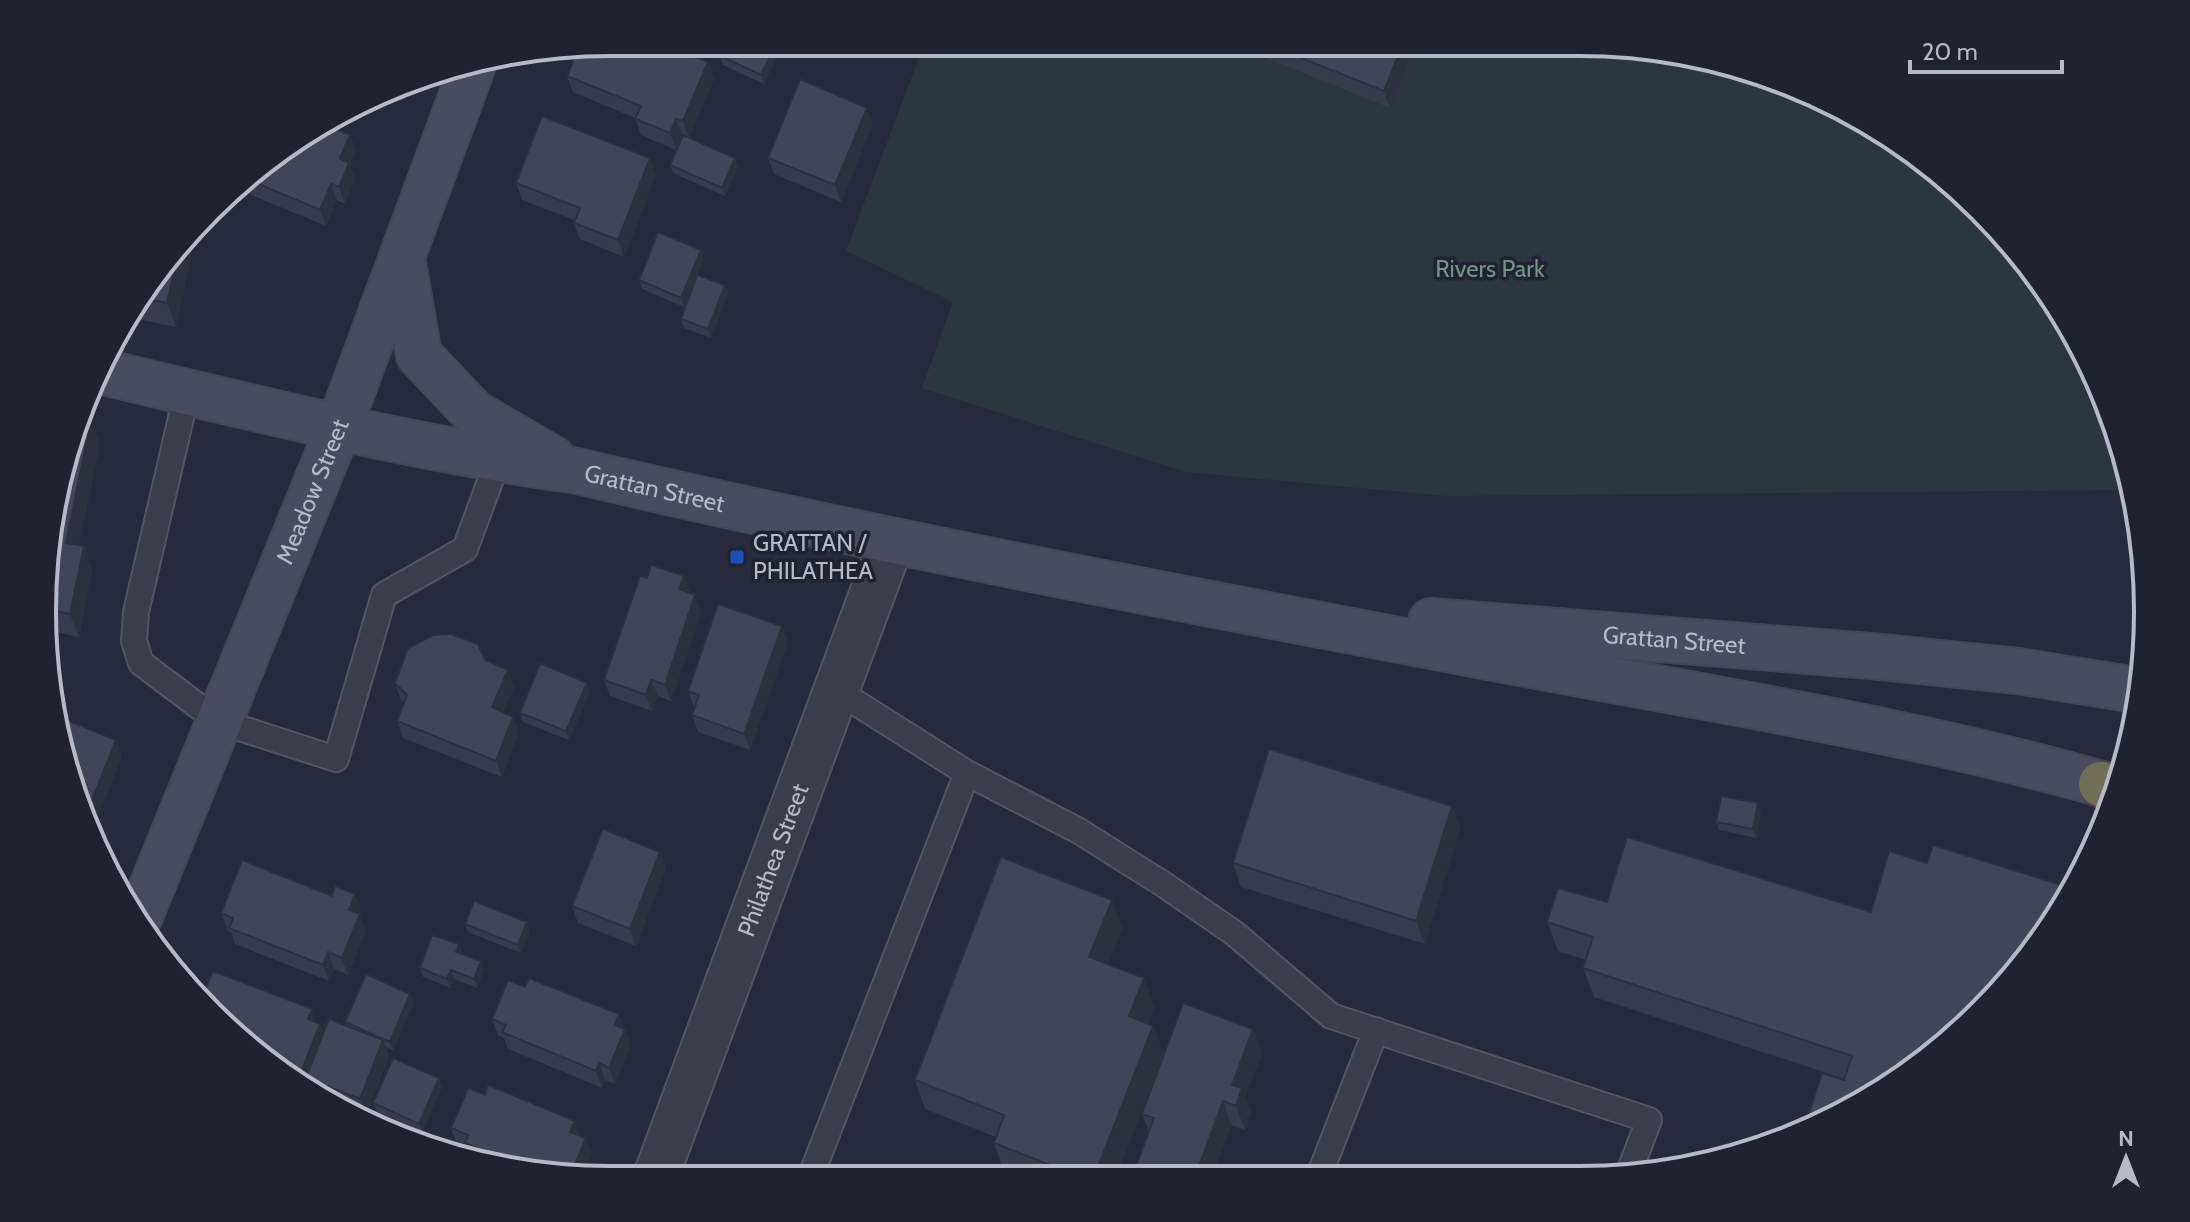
<svg xmlns="http://www.w3.org/2000/svg" width="2190" height="1222" font-family="Cabin,sans-serif">
  <rect width="100%" height="100%" fill="#272a3c"/>
  <!-- green -->
  <path fill="#2a373e" d="M 925,42 L 1616,43 L 1761,72 L 1864,118 L 1955,184 L 2031,265 L 2090,360 L 2129,464 L 2133,490 L 1447,496 L 1186,472 L 922,388 L 953,302 L 846,251 Z"/>
  <g fill="none" stroke-linecap="round" stroke-linejoin="round">
    <!-- lane casing -->
    <g stroke="#535564" stroke-width="28">
      <path id="lane" d="M 187,392 L 136,612 L 134,641 L 141,663 L 218,721 L 336,759 L 384,595 L 465,549 L 498,460
        M 836,690 L 967,773
        M 1319,1176 L 1376,1030
        M 810,1178 L 967,773 L 1079,831 L 1163,884 L 1234,933 L 1331,1016 L 1649,1120 L 1628,1175"/>
    </g>
    <!-- street casing -->
    <g stroke="#535564" stroke-width="48">
      <g id="street">
        <path id="s1" d="M 655,1179 L 891,543"/>
      </g>
    </g>
    <!-- secondary casing -->
    <g stroke="#444655" stroke-width="48">
      <g id="secondary">
        <path d="M 402,257 L 419,355 L 474,413 L 553,459"/>
        <path id="s2" d="M 103,372 C 259,409 414,449 573,470 C 887,544 1204,603 1521,663 C 1721,701 1924,732 2119,789"/>
        <path id="s3" d="M 1431,621 L 1871,656 L 2018,671 L 2142,691"/>
        <path id="s4" d="M 140,916 L 339,427 L 473,65"/>
      </g>
    </g>
    <!-- highway casing -->
    <g stroke="#434554" stroke-width="48">
      <path id="highway" d="M 2101,784 L 2118,792"/>
    </g>
    <!-- lane -->
    <use href="#lane" stroke="#3b3d4c" stroke-width="24"/>
    <!-- street -->
    <use href="#street" stroke="#3b3d4c" stroke-width="44"/>
    <!-- secondary -->
    <use href="#secondary" stroke="#494c5e" stroke-width="44"/>
    <!-- highway -->
    <use href="#highway" stroke="#716e58" stroke-width="44"/>
  </g>
  <!-- wall -->
  <path fill="#373b4d" d="M 690,42 L 721,42 L 716,53 Z
    M 784,42 L 764,84 L 723,65 L 720,56 Z
    M 1230,43 L 1405,43 L 1410,58 L 1390,108 L 1231,44 Z
    M 708,62 L 714,79 L 689,138 L 735,158 L 738,167 L 725,196 L 673,173 L 670,165 L 676,150 L 641,135 L 635,118 L 573,92 L 567,76 Z
    M 873,124 L 841,202 L 774,174 L 768,158 Z
    M 350,135 L 356,151 L 350,165 L 355,179 L 345,204 L 337,200 L 326,226 L 237,189 L 265,159 Z
    M 650,158 L 656,175 L 624,257 L 580,239 L 574,223 L 575,220 L 522,200 L 516,183 Z
    M 196,233 L 176,327 L 128,317 L 138,294 Z
    M 704,259 L 684,307 L 642,289 L 639,280 Z
    M 725,285 L 728,294 L 711,338 L 684,328 L 681,319 Z
    M 100,443 L 79,545 L 92,570 L 79,637 L 45,630 L 62,463 Z
    M 684,576 L 690,593 L 701,612 L 671,701 L 658,696 L 652,711 L 610,696 L 604,680 L 647,578 Z
    M 788,642 L 750,750 L 698,732 L 692,715 L 694,707 L 688,691 Z
    M 485,660 L 514,687 L 503,712 L 519,733 L 502,777 L 403,738 L 397,721 L 404,703 L 401,700 L 395,683 Z
    M 587,683 L 590,691 L 569,740 L 523,722 L 520,713 Z
    M 59,717 L 116,740 L 122,756 L 94,827 L 84,823 Z
    M 1452,806 L 1460,829 L 1425,944 L 1241,887 L 1233,863 Z
    M 1761,812 L 1756,838 L 1719,830 L 1716,822 Z
    M 660,852 L 666,868 L 636,946 L 578,923 L 572,906 Z
    M 1927,863 L 2074,889 L 1844,1080 L 1845,1079 L 1594,997 L 1583,968 L 1586,960 L 1558,951 L 1547,922 L 1607,902 L 1871,912 Z
    M 1112,900 L 1122,929 L 1108,965 L 1144,978 L 1154,1007 L 1148,1024 L 1153,1026 L 1164,1055 L 1116,1177 L 1018,1177 L 1004,1172 L 994,1143 L 996,1137 L 925,1109 L 915,1080 Z
    M 361,910 L 359,914 L 366,931 L 348,975 L 334,969 L 329,981 L 235,944 L 231,932 L 227,930 L 221,913 Z
    M 527,922 L 530,931 L 521,953 L 468,932 L 465,924 Z
    M 459,944 L 461,954 L 484,969 L 477,988 L 454,979 L 451,988 L 423,977 L 420,968 Z
    M 410,994 L 414,1002 L 393,1050 L 386,1047 L 389,1056 L 366,1115 L 317,1096 L 312,1092 L 309,1084 L 307,1088 L 201,1001 L 317,1023 L 320,1024 L 323,1034 L 346,1025 L 345,1022 Z
    M 492,1019 L 624,1028 L 631,1045 L 615,1084 L 605,1080 L 602,1088 L 508,1049 L 504,1038 L 498,1035 Z
    M 1253,1029 L 1262,1053 L 1245,1097 L 1251,1112 L 1245,1130 L 1231,1125 L 1212,1177 L 1134,1177 L 1133,1174 L 1149,1132 L 1142,1114 Z
    M 439,1078 L 442,1087 L 422,1132 L 377,1112 L 373,1103 Z
    M 451,1128 L 580,1136 L 592,1154 L 582,1179 L 574,1179 L 478,1163 L 471,1160 L 467,1149 L 457,1145 Z"/>
  <!-- shaded-wall -->
  <path fill="#2d303e" d="M 713,42 L 721,42 L 716,53 Z
    M 777,42 L 784,42 L 764,84 L 761,75 Z
    M 1403,43 L 1405,43 L 1410,58 L 1390,108 L 1384,91 Z
    M 708,62 L 714,79 L 689,138 L 683,121 Z
    M 867,108 L 873,124 L 841,202 L 835,185 Z
    M 676,119 L 682,135 L 676,150 L 670,133 Z
    M 350,135 L 356,151 L 350,165 L 355,179 L 345,204 L 339,187 L 340,158 Z
    M 650,158 L 656,175 L 624,257 L 618,240 Z
    M 735,158 L 738,167 L 725,196 L 722,188 Z
    M 331,184 L 337,200 L 326,226 L 320,210 Z
    M 196,233 L 176,327 L 167,303 L 178,252 Z
    M 701,250 L 704,259 L 684,307 L 681,298 Z
    M 725,285 L 728,294 L 711,338 L 708,329 Z
    M 91,420 L 100,443 L 75,566 L 66,543 Z
    M 84,546 L 92,570 L 79,637 L 70,614 Z
    M 684,576 L 690,593 L 685,606 L 679,589 Z
    M 695,595 L 701,612 L 671,701 L 665,685 Z
    M 782,626 L 788,642 L 750,750 L 744,734 Z
    M 508,670 L 514,687 L 498,724 L 492,707 Z
    M 651,680 L 658,696 L 652,711 L 646,695 Z
    M 587,683 L 590,691 L 569,740 L 566,731 Z
    M 513,717 L 519,733 L 502,777 L 496,761 Z
    M 116,740 L 122,756 L 94,827 L 88,810 Z
    M 1758,803 L 1761,812 L 1756,838 L 1753,829 Z
    M 1452,806 L 1460,829 L 1425,944 L 1416,921 Z
    M 660,852 L 666,868 L 636,946 L 630,929 Z
    M 355,894 L 361,910 L 355,926 L 349,910 Z
    M 1112,900 L 1122,929 L 1100,986 L 1089,957 Z
    M 360,914 L 366,931 L 348,975 L 342,958 Z
    M 527,922 L 530,931 L 521,953 L 518,945 Z
    M 459,944 L 462,953 L 459,960 L 456,952 Z
    M 328,952 L 334,969 L 329,981 L 323,965 Z
    M 481,961 L 484,969 L 477,988 L 474,979 Z
    M 451,970 L 454,979 L 451,988 L 447,979 Z
    M 1144,978 L 1154,1007 L 1140,1045 L 1129,1016 Z
    M 410,994 L 414,1002 L 393,1050 L 390,1042 Z
    M 312,1009 L 318,1026 L 308,1019 Z
    M 619,1014 L 631,1045 L 615,1084 L 609,1068 L 615,1025 Z
    M 320,1024 L 326,1040 L 306,1078 L 309,1084 L 307,1088 L 301,1072 Z
    M 1153,1026 L 1164,1055 L 1116,1177 L 1094,1177 Z
    M 1253,1029 L 1262,1053 L 1245,1097 L 1251,1112 L 1245,1130 L 1236,1106 L 1232,1085 Z
    M 383,1040 L 389,1056 L 366,1115 L 360,1099 Z
    M 599,1063 L 605,1080 L 602,1088 L 596,1071 Z
    M 439,1078 L 442,1087 L 422,1132 L 419,1124 Z
    M 1223,1101 L 1231,1125 L 1212,1177 L 1195,1177 Z
    M 575,1121 L 581,1137 L 570,1132 Z
    M 586,1138 L 592,1154 L 582,1179 L 577,1179 L 573,1169 Z
    M 559,1164 L 564,1177 L 554,1176 Z"/>
  <!-- building -->
  <path fill="#404559" stroke="#2d303e" stroke-width="2" d="M 611,42 L 658,42 L 708,62 L 683,121 L 676,119 L 670,133 L 635,119 L 641,106 L 567,76 L 579,47 Z
    M 726,42 L 777,42 L 761,75 L 720,56 Z
    M 1263,43 L 1403,43 L 1384,91 Z
    M 800,79 L 867,108 L 835,185 L 768,158 Z
    M 542,116 L 650,158 L 618,240 L 574,223 L 580,208 L 516,183 Z
    M 328,126 L 350,135 L 340,158 L 349,163 L 339,187 L 331,184 L 320,210 L 247,179 L 265,159 Z
    M 683,135 L 735,158 L 722,188 L 670,165 Z
    M 658,232 L 701,250 L 681,298 L 639,280 Z
    M 178,252 L 167,303 L 137,297 L 138,294 Z
    M 697,275 L 725,285 L 708,329 L 681,319 Z
    M 82,418 L 91,420 L 66,543 L 84,546 L 70,614 L 47,609 L 62,463 Z
    M 651,565 L 684,576 L 679,589 L 695,595 L 665,685 L 651,680 L 646,695 L 604,680 L 640,576 L 647,578 Z
    M 718,604 L 782,626 L 744,734 L 692,715 L 699,695 L 688,691 Z
    M 451,634 L 478,644 L 485,660 L 508,670 L 492,707 L 513,717 L 496,761 L 397,721 L 407,695 L 395,683 L 408,648 L 433,635 Z
    M 540,663 L 587,683 L 566,731 L 520,713 Z
    M 59,717 L 116,740 L 88,810 L 80,807 Z
    M 1269,749 L 1452,806 L 1416,921 L 1233,863 Z
    M 1721,796 L 1758,803 L 1753,829 L 1716,822 Z
    M 603,829 L 660,852 L 630,929 L 572,906 Z
    M 1627,837 L 1871,912 L 1889,851 L 1927,863 L 1933,845 L 2074,889 L 2072,896 L 1982,1013 L 1895,1084 L 1804,1129 L 1822,1073 L 1844,1080 L 1852,1056 L 1583,968 L 1593,937 L 1547,922 L 1558,888 L 1607,902 Z
    M 1001,857 L 1112,900 L 1089,957 L 1144,978 L 1129,1016 L 1153,1026 L 1094,1177 L 1081,1177 L 994,1143 L 1004,1115 L 915,1080 Z
    M 242,860 L 332,896 L 335,886 L 355,894 L 349,910 L 360,914 L 342,958 L 328,952 L 323,965 L 229,928 L 233,918 L 221,913 Z
    M 474,901 L 527,922 L 518,945 L 465,924 Z
    M 432,935 L 459,944 L 456,952 L 481,961 L 474,979 L 451,970 L 447,979 L 420,968 Z
    M 213,971 L 312,1009 L 308,1019 L 320,1024 L 301,1072 L 285,1065 L 283,1068 L 201,1001 Z
    M 366,974 L 410,994 L 390,1042 L 345,1022 Z
    M 529,978 L 619,1014 L 615,1025 L 625,1029 L 609,1068 L 599,1063 L 596,1071 L 502,1032 L 506,1025 L 492,1019 L 508,980 L 525,987 Z
    M 1183,1003 L 1253,1029 L 1232,1085 L 1242,1088 L 1236,1106 L 1223,1101 L 1195,1177 L 1140,1177 L 1133,1174 L 1154,1118 L 1142,1114 Z
    M 329,1019 L 383,1040 L 360,1099 L 306,1078 Z
    M 393,1058 L 439,1078 L 419,1124 L 373,1103 Z
    M 488,1085 L 575,1121 L 570,1132 L 586,1138 L 573,1169 L 559,1164 L 554,1176 L 534,1172 L 465,1143 L 468,1135 L 451,1128 L 468,1088 L 485,1095 Z"/>
  <!-- markers -->
  <rect fill="#1a4fb4" stroke="#202231" stroke-width="3" x="729" y="549" width="16" height="16" rx="4"/>
  <g text-anchor="middle" stroke-width="7" stroke-linejoin="round" paint-order="stroke">
    <!-- park labels -->
    <g font-size="24" fill="#709582" stroke="#202231">
      <text x="1490" y="277">Rivers Park</text>
    </g>
    <!-- street labels -->
    <g font-size="24" fill="#b6b9c7" stroke="#202231">
      <text dy="8" stroke="none"><textPath href="#s2" startOffset="564">Grattan Street</textPath></text>
      <text dy="8" stroke="none"><textPath href="#s4" startOffset="458">Meadow Street</textPath></text>
      <text dy="8" stroke="none"><textPath href="#s3" startOffset="244">Grattan Street</textPath></text>
      <text dy="8" stroke="none"><textPath href="#s1" startOffset="340">Philathea Street</textPath></text>
    </g>
    <!-- poi labels -->
    <g font-size="24" fill="#b6b9c7" stroke="#202231" text-anchor="start">
      <text x="753" y="551">GRATTAN /<tspan x="753" dy="28">PHILATHEA</tspan></text>
    </g>
  </g>
  <!-- crop -->
  <path d="M0 0H2190V1222H0ZM611 56H1579A555 555 0 0 1 2134 611V611A555 555 0 0 1 1579 1166H611A555 555 0 0 1 56 611V611A555 555 0 0 1 611 56Z" fill="#202231" fill-rule="evenodd"/>
  <path fill="none" stroke="#b6b9c7" stroke-width="4" d="M611 56H1579A555 555 0 0 1 2134 611V611A555 555 0 0 1 1579 1166H611A555 555 0 0 1 56 611V611A555 555 0 0 1 611 56Z"/>
  <!-- north arrow -->
  <g transform="translate(2126 1158)" stroke="#202231" stroke-width="6" paint-order="stroke">
  <path d="M0-6L14 30L0 20L-14 30Z" fill="#b6b9c7"/>
  <text y="-12" font-size="22" font-weight="bold" text-anchor="middle" fill="#b6b9c7">N</text>
  </g>
  <!-- scale -->
  <path d="M1910 60v12h152v-12" fill="none" stroke="#b6b9c7" stroke-width="4"/>
  <text x="1922" y="60" font-size="24" fill="#b6b9c7" stroke="#202231" stroke-width="6" paint-order="stroke">20 m</text>
</svg>
